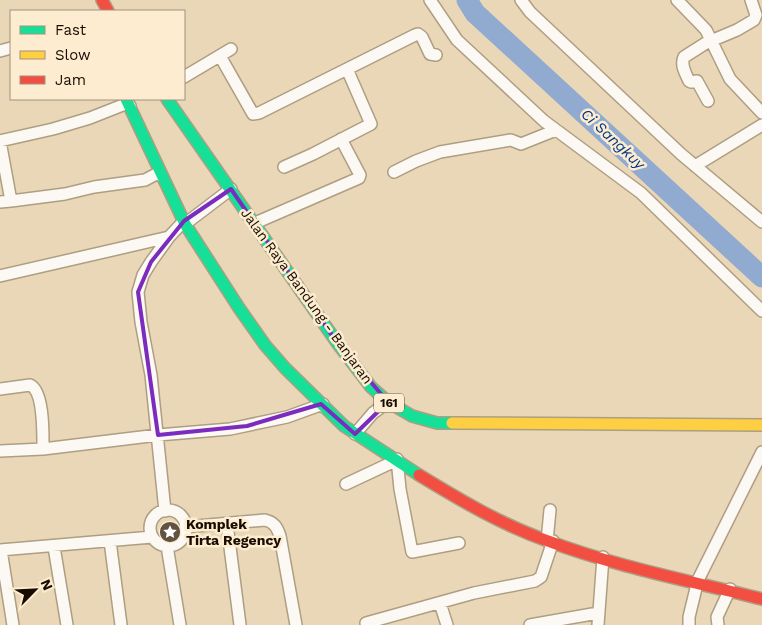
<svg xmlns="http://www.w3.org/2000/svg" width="762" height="625" font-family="'Work Sans',sans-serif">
  <rect width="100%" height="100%" fill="#e9d7b8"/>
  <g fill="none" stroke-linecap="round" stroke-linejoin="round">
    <!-- river -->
    <path stroke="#91aad0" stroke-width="21" d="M 467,0 L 475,13 L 762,277"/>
    <!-- street casing -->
    <g stroke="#ae9e82" stroke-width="14">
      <path id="street" d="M 430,0 L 457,40 L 544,121 L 641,193 L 762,311
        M 521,0 L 530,12 L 681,154 L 762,222
        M 677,0 L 706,30 L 730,79 L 762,113
        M 0,51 L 11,48
        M 220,56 L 253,114 L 259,113 L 415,35 L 418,34 L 422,37 L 430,54 L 436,55
        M 184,77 L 231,49
        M 708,101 L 697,81 L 691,82 L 689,81 C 686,74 680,65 684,57 L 706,43 L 737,30 L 754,20 L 756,15 L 751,0
        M 0,141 L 53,129 L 90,118 L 128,103 L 130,106
        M 695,166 L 762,125
        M 284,167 L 313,154 L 371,124 L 347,69
        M 394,172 L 416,161 L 440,152 L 511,140 L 521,144 L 556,130
        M 11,201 L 65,194 L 94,187 L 145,180 L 160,172 L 161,176
        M 0,202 L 11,201 L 0,141
        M 255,223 L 359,178 L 360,175 L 341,139
        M 0,276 L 169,237
        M 0,389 L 30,385 C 44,391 43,435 43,449
        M 355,434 L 373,413 L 388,402
        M 0,451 L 43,449 L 158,435 L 230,429 L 287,417 L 323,404 L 324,407
        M 346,484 L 395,461 L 397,459 L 400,489 L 412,552 L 459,543
        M150 528a18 18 0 1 1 36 0a18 18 0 1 1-36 0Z
        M 165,511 L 151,375 L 141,322 L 138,292 L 143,275 L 151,262 L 169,237 L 184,221 L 185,224 L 231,189
        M 227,524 L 240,625
        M 185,527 L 265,520 C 274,522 277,527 280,536 L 296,625
        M 110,541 L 121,625
        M 547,541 L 550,510
        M 167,546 L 180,625
        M 54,547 L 67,625
        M 0,550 L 152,537
        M 1,550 L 13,625
        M 440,603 L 447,625
        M 366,623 L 474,593 L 535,581 L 541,577 L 553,541 L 554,543
        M 530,625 L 598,613
        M 598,625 L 603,557 L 603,559
        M 689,625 L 689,617 L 698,580 L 697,582 L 762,452
        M 718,625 L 717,617 L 730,589 L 730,591"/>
    </g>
    <!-- fast casing -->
    <g stroke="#ae9e82" stroke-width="14">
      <path id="fast" d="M 126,99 L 185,224 L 239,308 L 265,345 L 285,368 L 344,426 L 419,475
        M 167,99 L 338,344 L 371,387 L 388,402 L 412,416 L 437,423 L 452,423"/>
    </g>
    <!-- slow casing -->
    <g stroke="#ae9e82" stroke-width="14">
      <path id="slow" d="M 452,423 L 762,425"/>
    </g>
    <!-- jam casing -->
    <g stroke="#ae9e82" stroke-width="14">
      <path id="jam" d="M 102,0 L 108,11
        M 419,475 C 460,500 502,525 548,541 C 617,567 691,581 762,599"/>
    </g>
    <!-- street -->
    <use href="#street" stroke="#fcf9f4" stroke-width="11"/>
    <!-- fast -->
    <use href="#fast" stroke="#16e098" stroke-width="11"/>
    <!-- slow -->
    <use href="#slow" stroke="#ffcf43" stroke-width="11"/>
    <!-- jam -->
    <use href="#jam" stroke="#f24e42" stroke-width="11"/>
  </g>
  <!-- marked area -->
  <path fill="none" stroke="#7b2cbf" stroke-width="4" stroke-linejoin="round" d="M 231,189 L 338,344 L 388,402 L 355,434 L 321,404 L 247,426 L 158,435 L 138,292 L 151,262 L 184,221 Z"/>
  <!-- icons -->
  <defs>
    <g id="sight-disc" transform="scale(1.125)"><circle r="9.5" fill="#615340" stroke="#fdecd0"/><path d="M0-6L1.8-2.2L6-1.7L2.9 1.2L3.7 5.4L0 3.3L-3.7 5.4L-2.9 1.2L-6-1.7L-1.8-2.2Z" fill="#fff"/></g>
  </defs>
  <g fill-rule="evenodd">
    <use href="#sight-disc" x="170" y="532"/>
  </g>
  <g text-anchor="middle" stroke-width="5" stroke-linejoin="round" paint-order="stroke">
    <!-- shield labels -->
    <rect fill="#fdecd0" stroke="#5d4f3e" stroke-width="1" x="374" y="393.5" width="30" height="19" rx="4"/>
    <g font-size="12" font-weight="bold" fill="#180c00">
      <text x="389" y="407">161</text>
    </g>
    <!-- street labels -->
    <g font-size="14" fill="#180c00" stroke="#fdecd0">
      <text transform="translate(307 296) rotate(54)" y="5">Jalan Raya Bandung - Banjaran</text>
    </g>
    <!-- poi labels -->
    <g font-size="14" font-weight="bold" fill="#180c00" stroke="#fdecd0" text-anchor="start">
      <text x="186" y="529">Komplek<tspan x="186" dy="16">Tirta Regency</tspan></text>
    </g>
    <!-- water labels -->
    <g font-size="15" font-style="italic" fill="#023786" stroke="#fdecd0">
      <text transform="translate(613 139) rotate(43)" y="5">Ci Sangkuy</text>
    </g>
  </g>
  <!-- legend -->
  <rect x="10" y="10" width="175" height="90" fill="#fdecd0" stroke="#a1927d"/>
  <rect x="20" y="26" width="25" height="8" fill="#16e098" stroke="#a1927d"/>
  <text x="55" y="35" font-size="15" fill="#180c00">Fast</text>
  <rect x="20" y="51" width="25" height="8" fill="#ffcf43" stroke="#a1927d"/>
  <text x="55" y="60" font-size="15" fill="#180c00">Slow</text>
  <rect x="20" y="76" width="25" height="8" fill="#f24e42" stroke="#a1927d"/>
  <text x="55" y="85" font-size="15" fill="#180c00">Jam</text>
  <!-- north arrow -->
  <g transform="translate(35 590) rotate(66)" stroke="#fdecd0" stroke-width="4" paint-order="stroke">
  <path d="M0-4L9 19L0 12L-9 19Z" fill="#180c00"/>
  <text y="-8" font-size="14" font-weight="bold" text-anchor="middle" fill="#180c00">N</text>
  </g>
</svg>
